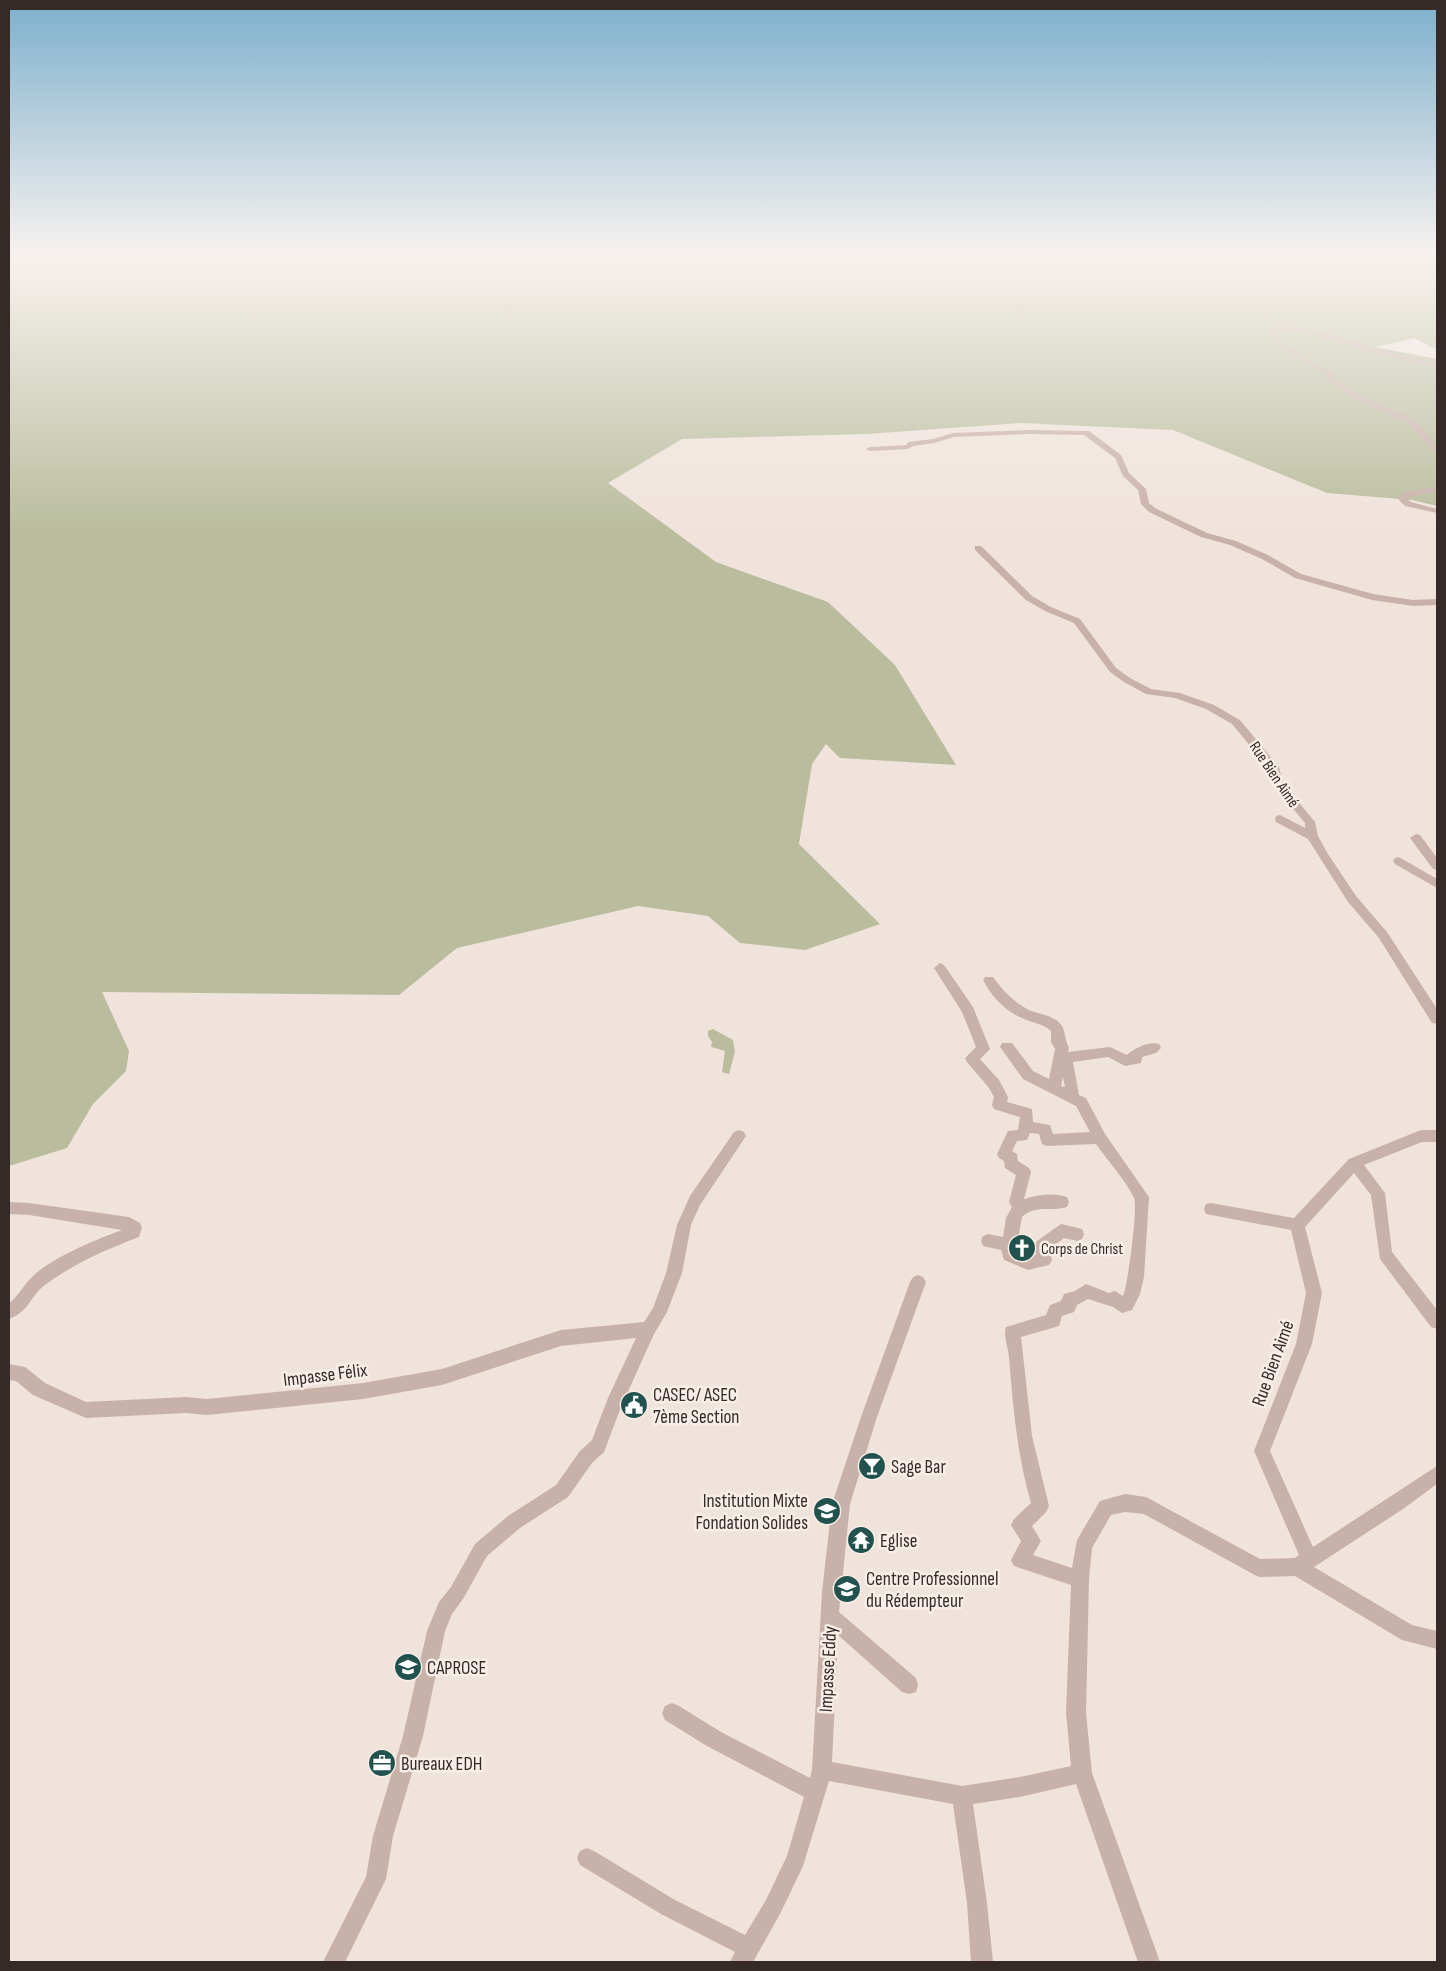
<svg xmlns="http://www.w3.org/2000/svg" width="1446" height="1971" font-family="'Sofia Sans Condensed',sans-serif">
  <rect width="100%" height="100%" fill="#f0e3dc"/>
  <!-- green -->
  <path fill="#b9bd9d" d="M 9,256 L 1437,256 L 1437,350 L 1415,338 L 1375,347 L 1437,359 L 1437,506 L 1412,500 L 1327,493 L 1173,430 L 1020,423 L 866,434 L 682,439 L 608,483 L 716,562 L 828,602 L 895,665 L 956,765 L 840,758 L 826,744 L 812,764 L 799,844 L 880,924 L 805,950 L 740,943 L 708,916 L 638,906 L 457,948 L 399,995 L 102,992 L 129,1051 L 126,1071 L 93,1104 L 67,1148 L 9,1166 Z
    M 713,1029 L 733,1040 L 735,1052 L 729,1074 L 722,1072 L 725,1051 L 711,1047 L 712,1042 L 708,1036 L 708,1031 Z"/>
  <g fill="none" stroke-linecap="round" stroke-linejoin="round">
    <!-- minor -->
    <path fill="#c7b1a9" fill-rule="evenodd" d="M 1278,325 C 1332,328 1383,355 1437,363 L 1437,367 L 1389,357 L 1308,333 L 1292,330 L 1272,331 L 1285,345 L 1330,372 L 1337,381 L 1360,395 L 1416,420 L 1437,446 L 1437,452 L 1434,452 L 1410,424 L 1354,399 L 1332,383 L 1326,374 L 1281,347 L 1265,330 Z
      M 1028,430 L 1089,431 L 1121,455 L 1129,473 L 1146,489 L 1149,503 L 1155,508 L 1207,533 L 1236,541 L 1268,555 L 1301,574 L 1373,594 L 1413,600 L 1437,599 L 1437,605 L 1413,606 L 1372,600 L 1295,578 L 1262,559 L 1230,545 L 1201,537 L 1149,512 L 1141,504 L 1138,490 L 1123,476 L 1115,458 L 1084,435 L 1028,434 L 954,437 L 934,443 L 913,446 L 908,449 L 870,451 L 866,449 L 870,447 L 906,445 L 908,442 L 933,439 L 953,433 Z
      M 1437,487 L 1437,491 L 1406,498 L 1411,502 L 1437,509 L 1437,513 L 1405,506 L 1397,498 L 1405,492 Z
      M 975,546 L 981,546 L 1032,596 L 1051,607 L 1080,619 L 1116,668 L 1130,678 L 1151,689 L 1180,693 L 1214,705 L 1240,720 L 1279,767 L 1283,783 L 1315,822 L 1318,836 L 1328,854 L 1356,896 L 1387,932 L 1437,1009 L 1437,1024 L 1432,1023 L 1379,938 L 1348,902 L 1308,839 L 1276,822 L 1275,819 L 1276,816 L 1280,815 L 1305,828 L 1305,823 L 1274,786 L 1270,770 L 1232,724 L 1206,709 L 1175,698 L 1146,694 L 1124,682 L 1110,672 L 1074,623 L 1045,611 L 1026,600 L 975,550 Z
      M 1416,834 L 1420,835 L 1437,858 L 1437,870 L 1433,869 L 1410,838 Z
      M 1399,857 L 1437,879 L 1437,888 L 1395,864 L 1393,861 L 1395,858 Z
      M 940,963 L 944,965 L 973,1007 L 990,1049 L 980,1059 L 999,1080 L 1008,1097 L 1007,1102 L 1032,1109 L 1033,1122 L 1050,1125 L 1053,1134 L 1090,1132 L 1076,1106 L 1023,1079 L 1000,1047 L 1002,1043 L 1012,1043 L 1033,1071 L 1049,1079 L 1055,1049 L 1051,1042 L 1051,1031 C 1042,1023 1032,1023 1022,1018 C 1005,1011 991,996 983,980 L 985,977 L 993,977 C 1002,990 1013,1001 1027,1009 C 1038,1015 1054,1014 1062,1026 C 1065,1031 1065,1040 1069,1048 L 1068,1052 L 1110,1047 L 1127,1055 C 1133,1049 1149,1041 1159,1044 L 1161,1048 L 1156,1053 L 1142,1057 L 1141,1063 L 1125,1066 L 1108,1057 L 1073,1062 L 1079,1095 L 1086,1098 L 1105,1134 L 1149,1197 L 1144,1277 L 1140,1294 L 1132,1310 L 1122,1313 L 1113,1307 L 1088,1299 L 1077,1305 L 1074,1312 L 1062,1316 L 1059,1326 L 1021,1337 L 1032,1436 L 1049,1506 L 1046,1512 L 1032,1526 L 1041,1541 L 1033,1555 L 1072,1568 L 1077,1540 L 1100,1501 L 1125,1494 L 1146,1497 L 1260,1559 L 1295,1558 L 1299,1555 L 1254,1451 L 1296,1344 L 1306,1293 L 1291,1230 L 1211,1215 L 1206,1214 L 1204,1209 L 1206,1204 L 1211,1203 L 1294,1218 L 1349,1159 L 1421,1130 L 1437,1130 L 1437,1142 L 1422,1142 L 1364,1165 L 1385,1193 L 1392,1252 L 1437,1310 L 1437,1329 L 1431,1327 L 1380,1259 L 1371,1195 L 1354,1173 L 1305,1227 L 1322,1293 L 1312,1344 L 1270,1451 L 1313,1547 L 1437,1466 L 1437,1484 L 1403,1509 L 1314,1567 L 1412,1625 L 1437,1631 L 1437,1649 L 1402,1640 L 1295,1576 L 1259,1577 L 1253,1574 L 1144,1514 L 1125,1512 L 1111,1515 L 1092,1548 L 1089,1579 L 1086,1713 L 1092,1773 L 1160,1962 L 1138,1962 L 1076,1784 L 1020,1797 L 973,1804 L 987,1903 L 993,1962 L 971,1962 L 967,1903 L 953,1804 L 829,1781 L 803,1866 L 780,1914 L 753,1962 L 730,1962 L 735,1952 L 661,1914 L 580,1865 L 577,1858 L 580,1851 L 587,1848 L 594,1851 L 675,1900 L 745,1935 L 766,1900 L 787,1856 L 804,1797 L 707,1746 L 665,1720 L 662,1713 L 665,1706 L 672,1703 L 679,1706 L 721,1732 L 810,1778 L 812,1770 L 822,1592 L 832,1504 L 861,1417 L 910,1282 L 913,1277 L 918,1275 L 923,1277 L 926,1282 L 877,1417 L 850,1504 L 839,1612 L 916,1678 L 918,1685 L 916,1692 L 909,1694 L 902,1692 L 838,1635 L 832,1762 L 962,1786 L 1020,1777 L 1071,1766 L 1066,1713 L 1071,1585 L 1014,1566 L 1011,1560 L 1021,1541 L 1011,1525 L 1014,1519 L 1031,1503 C 1017,1455 1013,1407 1009,1357 C 1008,1347 1003,1335 1006,1327 L 1046,1315 L 1050,1305 L 1061,1301 L 1064,1294 L 1075,1291 L 1086,1284 L 1109,1293 L 1115,1291 L 1123,1296 C 1128,1285 1138,1207 1134,1198 C 1129,1185 1105,1157 1096,1144 L 1047,1146 L 1042,1144 L 1039,1134 L 1030,1133 L 1027,1140 L 1017,1141 L 1012,1151 L 1017,1154 L 1018,1161 L 1029,1168 L 1031,1172 L 1024,1199 C 1038,1195 1053,1192 1067,1197 L 1069,1202 L 1067,1207 C 1051,1212 1036,1204 1022,1217 L 1016,1251 L 1028,1256 L 1036,1255 L 1035,1246 L 1037,1241 L 1061,1224 L 1082,1229 L 1084,1234 L 1082,1239 L 1077,1241 L 1064,1238 L 1050,1249 L 1052,1260 L 1049,1265 L 1028,1270 L 1004,1260 L 1001,1250 L 983,1246 L 981,1241 L 983,1236 L 988,1234 L 1003,1237 L 1006,1218 L 1012,1207 L 1009,1202 L 1016,1175 L 1005,1168 L 1004,1161 L 999,1158 L 997,1154 L 1008,1131 L 1018,1130 L 1020,1117 L 994,1109 L 992,1105 L 994,1097 L 989,1088 L 967,1062 L 965,1058 L 976,1047 L 962,1012 L 934,968 ZM 1063,1077 L 1065,1087 L 1061,1086 Z
      M 739,1130 L 744,1132 L 746,1136 L 700,1205 L 691,1225 L 682,1273 L 667,1312 L 654,1334 L 621,1407 L 604,1452 L 592,1463 L 568,1497 L 520,1528 L 487,1556 L 463,1599 L 452,1614 L 445,1631 L 423,1736 L 393,1836 L 386,1879 L 345,1962 L 323,1962 L 366,1877 L 373,1836 L 403,1736 L 427,1631 L 439,1602 L 451,1587 L 475,1544 L 508,1516 L 556,1485 L 580,1451 L 592,1440 L 608,1398 L 636,1338 L 561,1346 L 442,1385 L 363,1399 L 207,1415 L 186,1413 L 86,1418 L 33,1395 L 16,1381 L 9,1380 L 9,1364 L 25,1367 L 45,1383 L 86,1402 L 186,1397 L 207,1399 L 363,1383 L 442,1369 L 561,1330 L 644,1322 L 653,1308 L 666,1273 L 677,1225 L 690,1196 L 734,1132 Z
      M 9,1202 L 29,1203 L 129,1217 L 140,1223 L 142,1228 L 139,1237 C 107,1249 73,1264 45,1285 C 30,1296 30,1311 9,1319 L 9,1303 C 19,1296 23,1285 32,1277 C 51,1258 97,1239 122,1230 L 29,1215 L 9,1214 Z"/>
  </g>
  <!-- sky -->
  <linearGradient id="sky" x2="0" y2="1"><stop stop-color="#7db0cd"/><stop offset="0.48" stop-color="#f8f2ef"/><stop offset="1" stop-color="#f8f2ef" stop-opacity="0"/></linearGradient>
  <rect width="1446" height="532" fill="url(#sky)"/>
  <!-- icons -->
  <defs>
    <g id="church-disc" transform="scale(1.4375)"><circle r="9.5" fill="#21524d" stroke="#f8eee8"/><path d="M-1.2-6h2.4v3.5h3.3v2.4h-3.3V6h-2.4V-.1h-3.3v-2.4h3.3Z" fill="#fff"/></g>
    <g id="civic-disc" transform="scale(1.4375)"><circle r="9.5" fill="#21524d" stroke="#f8eee8"/><path d="M-.6-6.5H3V-4.5H.6V-3L4-1V1h2V6H-6V1h2V-1L-.6-3ZM-1.2 2.5V6h2.4V2.5Z" fill="#fff"/></g>
    <g id="bar-disc" transform="scale(1.4375)"><circle r="9.5" fill="#21524d" stroke="#f8eee8"/><path d="M-6-5H6L.8 .8V4.5H3.5V6h-7V4.5H-.8V.8Z" fill="#fff"/></g>
    <g id="school-disc" transform="scale(1.4375)"><circle r="9.5" fill="#21524d" stroke="#f8eee8"/><path d="M0-5L7-2L0 1L-7-2ZM-4 1L0 2.5L4 1V4Q0 6-4 4Z" fill="#fff"/></g>
    <g id="temple-disc" transform="scale(1.4375)"><circle r="9.5" fill="#21524d" stroke="#f8eee8"/><path d="M0-6L5-2H3V0L6.5 2.5H4V6H1.5V3h-3V6H-4V2.5H-6.5L-3 0V-2H-5Z" fill="#fff"/></g>
    <g id="university-disc" transform="scale(1.4375)"><circle r="9.5" fill="#21524d" stroke="#f8eee8"/><path d="M0-5L7-2L0 1L-7-2ZM-4 1L0 2.5L4 1V4Q0 6-4 4Z" fill="#fff"/></g>
    <g id="office-disc" transform="scale(1.4375)"><circle r="9.5" fill="#21524d" stroke="#f8eee8"/><path d="M-6-3h4V-5.5h4V-3h4V5H-6ZM-1-4.5V-3h2v-1.5ZM-6 0V1H6V0Z" fill="#fff"/></g>
  </defs>
  <g fill-rule="evenodd">
    <use href="#church-disc" x="1022" y="1248"/>
    <use href="#civic-disc" x="634" y="1405"/>
    <use href="#bar-disc" x="872" y="1466"/>
    <use href="#school-disc" x="827" y="1511"/>
    <use href="#temple-disc" x="861" y="1540"/>
    <use href="#university-disc" x="847" y="1589"/>
    <use href="#university-disc" x="408" y="1667"/>
    <use href="#office-disc" x="382" y="1763"/>
  </g>
  <g text-anchor="middle" stroke-width="5" stroke-linejoin="round" paint-order="stroke">
    <!-- street labels -->
    <g font-size="16" fill="#352a28" stroke="#f8eee8">
      <text transform="translate(1275 774) rotate(56)" y="6">Rue Bien Aimé</text>
    </g>
    <!-- poi labels -->
    <g font-size="16" fill="#352a28" stroke="#f8eee8" text-anchor="start">
      <text x="1041" y="1254">Corps de Christ</text>
    </g>
    <!-- near-street labels -->
    <g font-size="19" fill="#352a28" stroke="#f8eee8">
      <text transform="translate(1272 1363) rotate(-70)" y="7">Rue Bien Aimé</text>
      <text transform="translate(325 1374) rotate(-7)" y="7">Impasse Félix</text>
      <text transform="translate(827 1669) rotate(-87)" y="7">Impasse Eddy</text>
    </g>
    <!-- near-poi labels -->
    <g font-size="19" fill="#352a28" stroke="#f8eee8" text-anchor="start">
      <text x="653" y="1401">CASEC/ ASEC<tspan x="653" dy="22">7ème Section</tspan></text>
      <text x="891" y="1473">Sage Bar</text>
      <text x="808" y="1507" text-anchor="end">Institution Mixte<tspan x="808" dy="22">Fondation Solides</tspan></text>
      <text x="880" y="1547">Eglise</text>
      <text x="866" y="1585">Centre Professionnel<tspan x="866" dy="22">du Rédempteur</tspan></text>
      <text x="427" y="1674">CAPROSE</text>
      <text x="401" y="1770">Bureaux EDH</text>
    </g>
  </g>
  <!-- border -->
  <rect width="1446" height="1971" fill="none" stroke="#352a28" stroke-width="20"/>
</svg>
